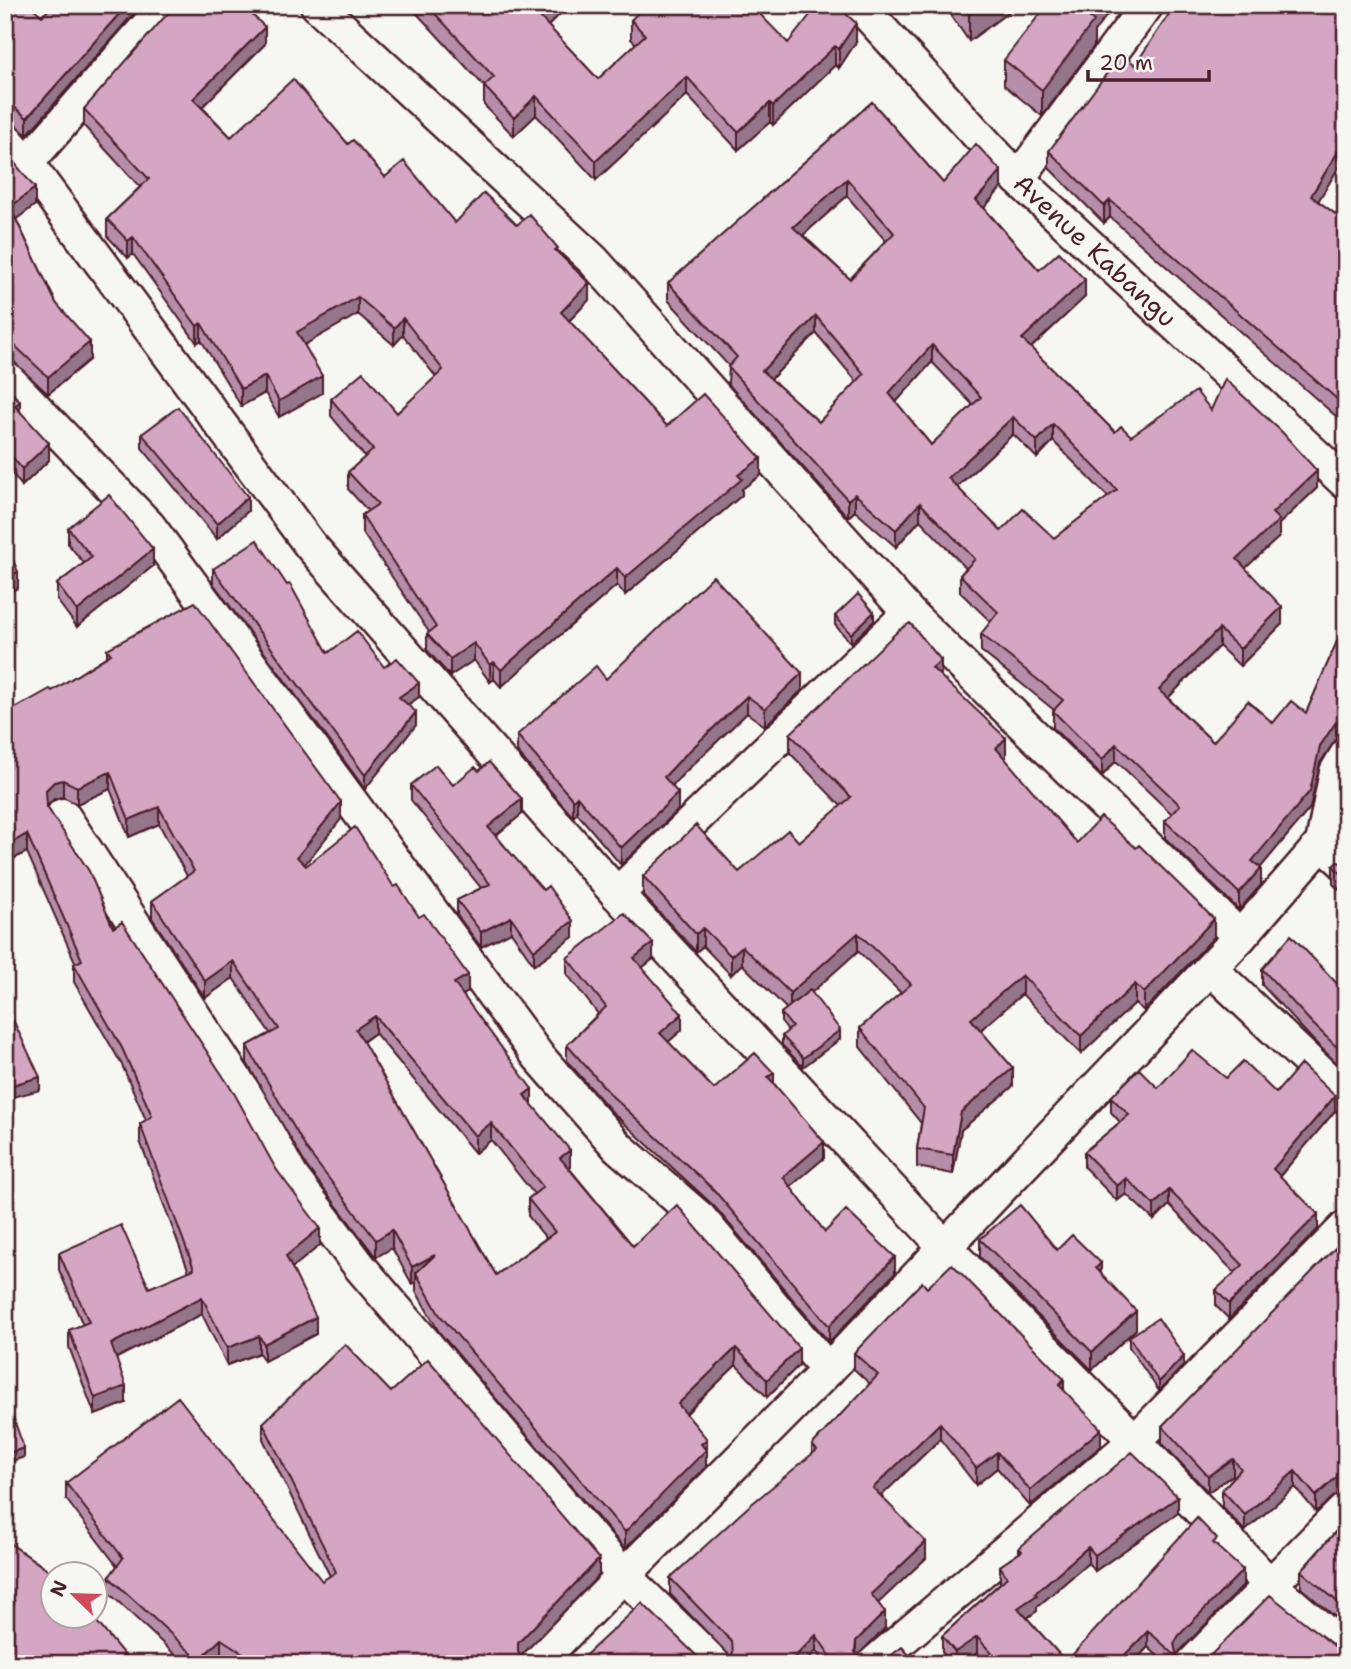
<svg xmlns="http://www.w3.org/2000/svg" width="1351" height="1669" font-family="'Shantell Sans',sans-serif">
  <rect width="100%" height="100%" fill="#f6f6f2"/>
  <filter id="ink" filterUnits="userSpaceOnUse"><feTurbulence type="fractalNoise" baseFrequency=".0143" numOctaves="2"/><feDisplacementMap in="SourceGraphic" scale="14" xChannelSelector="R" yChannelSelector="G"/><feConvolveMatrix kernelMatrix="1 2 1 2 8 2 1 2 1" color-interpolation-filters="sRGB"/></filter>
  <g filter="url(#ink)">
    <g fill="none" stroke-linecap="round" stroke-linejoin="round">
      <!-- street casing -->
      <g stroke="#4a1f2b" stroke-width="37">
        <g id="street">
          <path d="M 317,5 L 593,260 L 909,613 L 1240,937"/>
          <path id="s1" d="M 859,5 L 1018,179 L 1346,483"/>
          <path d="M 5,138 L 27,163 L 310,545 L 617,894 L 944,1246 L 1135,1441 L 1269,1584 L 1346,1650"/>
          <path d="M 27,163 L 166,5"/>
          <path d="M 1018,179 L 1147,5"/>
          <path d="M 5,376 L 149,526 L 538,1056 L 618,1147 L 700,1218 L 828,1370"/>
          <path d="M 63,815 L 250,1101 L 292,1177 L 361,1268 L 623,1575 L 715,1664"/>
          <path d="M 1322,843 L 1346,865"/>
          <path d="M 617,894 L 909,613"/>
          <path d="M 1211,969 L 1346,1097"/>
          <path d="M 536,1664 L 828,1370 L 1240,937 L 1322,843 L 1336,772 L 1346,755"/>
          <path d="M 873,1664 L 1135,1441 L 1346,1227"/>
          <path d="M 1192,1664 L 1346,1508"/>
        </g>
      </g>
      <!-- street -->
      <use href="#street" stroke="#f6f6f2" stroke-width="32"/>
    </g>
    <!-- wall -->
    <path fill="#b78ea9" stroke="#4a1f2b" stroke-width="2" fill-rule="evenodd" d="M 5,5 L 30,5 L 27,135 L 11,121 L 5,120 Z
      M 409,5 L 497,5 L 498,7 L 500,5 L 569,5 L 548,26 L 598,79 L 636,44 L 631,39 L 631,20 L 788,43 L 856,42 L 839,68 L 835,65 L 773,125 L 770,122 L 738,150 L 687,95 L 596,180 L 536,115 L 514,136 L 484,105 L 484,86 Z
      M 944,5 L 1018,5 L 969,41 Z
      M 1346,5 L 1346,164 L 1342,162 L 1318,201 L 1346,222 L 1346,425 L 1110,217 L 1104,223 L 1049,168 L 1049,151 L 1135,65 Z
      M 1094,32 L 1094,46 L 1042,116 L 1004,85 L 1004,60 Z
      M 265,44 L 202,107 L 231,137 L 348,144 L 385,177 L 455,223 L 517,225 L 558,253 L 589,300 L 569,321 L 667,426 L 761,475 L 742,489 L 742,495 L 625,595 L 617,585 L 501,687 L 494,679 L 490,682 L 474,660 L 450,676 L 427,650 L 427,634 L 429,632 L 362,532 L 362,515 L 368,511 L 348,489 L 348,472 L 365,457 L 331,416 L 331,399 L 397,413 L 436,377 L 403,335 L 394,345 L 358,314 L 304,345 L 322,393 L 279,417 L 265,393 L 241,406 L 201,340 L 197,343 L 133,254 L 128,258 L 107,236 L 107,219 L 140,187 L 84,126 L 84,109 Z
      M 872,102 L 943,183 L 1001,188 L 984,208 L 1039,270 L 1085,297 L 1031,348 L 1115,432 L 1131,436 L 1211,410 L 1317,488 L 1279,524 L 1279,537 L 1245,568 L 1282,624 L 1240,666 L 1219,646 L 1168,698 L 1213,742 L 1306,713 L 1346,621 L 1346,738 L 1336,739 L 1320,763 L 1310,808 L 1260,868 L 1261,885 L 1239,910 L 1165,838 L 1165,821 L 1172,814 L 1116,761 L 1102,776 L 1053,728 L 1053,711 L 1054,710 L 981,651 L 981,634 L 991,622 L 960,592 L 960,575 L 966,568 L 920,520 L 896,547 L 855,511 L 848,517 L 728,384 L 729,366 L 668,300 L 668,283 ZM 847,196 L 886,241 L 850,279 L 803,235 ZM 816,333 L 857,382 L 819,422 L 771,379 ZM 932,362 L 973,405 L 931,445 L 896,402 ZM 1013,434 L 1037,458 L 1053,441 L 1108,497 L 1054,538 L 1001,531 L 957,487 Z
      M 5,151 L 35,205 L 16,219 L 56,303 L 90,359 L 48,394 L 11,359 L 5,359 Z
      M 5,386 L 49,460 L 22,486 L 5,465 Z
      M 142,434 L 248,511 L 217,539 L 142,448 Z
      M 68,528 L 153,566 L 77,627 L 57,600 L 57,584 L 84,563 L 68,544 Z
      M 213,569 L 328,653 L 384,667 L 419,697 L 408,705 L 416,725 L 365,789 L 213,583 Z
      M 835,616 L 874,621 L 851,643 L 835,625 Z
      M 107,649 L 341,819 L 304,865 L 306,866 L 394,887 L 468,992 L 463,995 L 532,1105 L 570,1167 L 569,1168 L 633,1246 L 799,1365 L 767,1397 L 736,1365 L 686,1414 L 707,1456 L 706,1457 L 706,1467 L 625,1549 L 439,1332 L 416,1291 L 416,1282 L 412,1284 L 392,1248 L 376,1257 L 307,1167 L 247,1063 L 247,1046 L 270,1033 L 233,978 L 205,998 L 152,918 L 152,901 L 187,876 L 159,824 L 129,837 L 110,789 L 77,804 L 63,797 L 54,799 L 47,806 L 113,928 L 276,1169 L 320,1245 L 292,1268 L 316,1334 L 264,1361 L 259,1353 L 227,1365 L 202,1314 L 116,1358 L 126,1403 L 95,1415 L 69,1347 L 69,1330 L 83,1325 L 59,1270 L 59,1253 L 149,1288 L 189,1272 L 140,1141 L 140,1124 L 146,1120 L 122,1065 L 74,982 L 74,964 L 76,964 L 27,852 L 11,860 L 5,848 L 5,714 L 52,691 L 107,656 ZM 375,1033 L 475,1153 L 491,1140 L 534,1194 L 528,1199 L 528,1216 L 546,1238 L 496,1275 L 363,1042 Z
      M 941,677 L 1006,757 L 1004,758 L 1077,843 L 1214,937 L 1144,1011 L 1135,1003 L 1081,1054 L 1022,994 L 981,1030 L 1013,1086 L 961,1130 L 953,1174 L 917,1167 L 917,1149 L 921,1123 L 860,1047 L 860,1028 L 901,993 L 858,951 L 811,992 L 840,1039 L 803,1067 L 782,1045 L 782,1036 L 788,1031 L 781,1022 L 781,1013 L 787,1009 L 742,964 L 731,975 L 703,946 L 696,952 L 643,895 L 643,876 L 739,872 L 799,842 L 841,806 L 790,753 L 790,734 Z
      M 606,679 L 802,690 L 765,726 L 747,713 L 684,773 L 672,786 L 678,810 L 621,865 L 577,813 L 573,817 L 517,752 L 517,735 Z
      M 411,785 L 522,814 L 496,835 L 573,937 L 534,965 L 511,932 L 481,947 L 457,915 L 457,900 L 481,888 L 411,800 Z
      M 1346,790 L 1346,829 L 1344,827 L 1344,800 Z
      M 1346,864 L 1346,896 L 1333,884 L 1333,866 Z
      M 567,958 L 653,959 L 642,968 L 682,1030 L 668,1042 L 714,1089 L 774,1083 L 824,1158 L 790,1186 L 825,1232 L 895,1273 L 829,1342 L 714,1206 L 613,1113 L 567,1061 L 567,1045 L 598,1014 L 567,974 Z
      M 1262,969 L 1344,991 L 1346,989 L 1346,1072 L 1312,1039 L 1262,985 Z
      M 1226,1078 L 1335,1111 L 1280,1176 L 1318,1229 L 1229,1319 L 1216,1306 L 1216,1290 L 1235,1273 L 1169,1205 L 1154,1220 L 1126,1194 L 1117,1201 L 1084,1167 L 1084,1152 L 1120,1122 L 1111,1112 L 1111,1097 L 1158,1088 Z
      M 980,1239 L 1057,1250 L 1101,1274 L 1136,1329 L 1092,1370 L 980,1257 Z
      M 1346,1240 L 1346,1491 L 1340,1491 L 1316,1512 L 1295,1487 L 1245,1531 L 1222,1507 L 1222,1490 L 1234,1477 L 1233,1475 L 1208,1492 L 1162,1443 L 1162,1426 Z
      M 927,1288 L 1064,1391 L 1101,1446 L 1030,1506 L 997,1468 L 976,1485 L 940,1439 L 881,1496 L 926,1558 L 878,1603 L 885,1628 L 857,1656 L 860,1660 L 871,1664 L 825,1664 L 816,1651 L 728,1661 L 730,1656 L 670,1594 L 670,1578 L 812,1455 L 812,1445 L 870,1384 L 854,1369 L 854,1353 Z
      M 1129,1337 L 1184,1365 L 1159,1391 L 1129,1347 Z
      M 391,1392 L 599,1575 L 520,1657 L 524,1664 L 235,1664 L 221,1655 L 212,1664 L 185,1664 L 109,1593 L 109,1577 L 117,1566 L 66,1499 L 66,1483 L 322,1581 L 330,1576 L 263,1439 L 263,1423 Z
      M 1178,1513 L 1095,1571 L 1088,1563 L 1037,1607 L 1037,1611 L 1027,1618 L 1066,1662 L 1217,1546 L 1243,1586 L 1179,1652 L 1176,1656 L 1177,1664 L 1166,1664 L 1148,1647 L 1132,1664 L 987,1664 L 977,1653 L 961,1664 L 952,1664 L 942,1652 L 942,1636 L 1000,1583 L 1000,1566 L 1019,1553 L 1019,1548 Z
      M 1346,1520 L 1346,1626 L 1301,1588 L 1301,1571 Z
      M 5,1540 L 48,1570 L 7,1615 L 5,1614 Z"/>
    <!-- shaded-wall -->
    <path fill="#957489" stroke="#4a1f2b" stroke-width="2" d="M 127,5 L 141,5 L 27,135 L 27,118 Z
      M 550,5 L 569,5 L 539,35 L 539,16 Z
      M 983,5 L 1018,5 L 969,41 L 969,15 Z
      M 1095,5 L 1115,5 L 1094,32 L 1094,46 L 1042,116 L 1042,90 L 1087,15 Z
      M 856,23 L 856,42 L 839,68 L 839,49 Z
      M 265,27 L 265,44 L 193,116 L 193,99 Z
      M 835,46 L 835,65 L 773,125 L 773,106 Z
      M 687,77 L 687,95 L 596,180 L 596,161 Z
      M 536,96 L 536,115 L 514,136 L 514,118 Z
      M 770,103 L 770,122 L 738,150 L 738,132 Z
      M 1342,145 L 1342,162 L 1311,213 L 1311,196 Z
      M 1001,171 L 1001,188 L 976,217 L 976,200 Z
      M 847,179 L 847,196 L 793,244 L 793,227 Z
      M 35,188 L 35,205 L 10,224 L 10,207 Z
      M 1110,200 L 1110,217 L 1104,223 L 1104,206 Z
      M 133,237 L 133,254 L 128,258 L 128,241 Z
      M 1085,280 L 1085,297 L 1022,356 L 1022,339 Z
      M 589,283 L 589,300 L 561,329 L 561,312 Z
      M 358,297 L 358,314 L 297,349 L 297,332 Z
      M 816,316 L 816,333 L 762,388 L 762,371 Z
      M 403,318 L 403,335 L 394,345 L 394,328 Z
      M 201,323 L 201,340 L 197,343 L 197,326 Z
      M 90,342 L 90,359 L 48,394 L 48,377 Z
      M 932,345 L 932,362 L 889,410 L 889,393 Z
      M 265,376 L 265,393 L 241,406 L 241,389 Z
      M 322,376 L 322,393 L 279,417 L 279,401 Z
      M 20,401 L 20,418 L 15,406 Z
      M 1013,417 L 1013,434 L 948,495 L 948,478 Z
      M 1053,424 L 1053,441 L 1037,458 L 1037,441 Z
      M 49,443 L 49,460 L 22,486 L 22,469 Z
      M 761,458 L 761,475 L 742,489 L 742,495 L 625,595 L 625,578 L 738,475 Z
      M 1317,471 L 1317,488 L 1279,524 L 1279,537 L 1237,576 L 1237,559 L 1272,513 Z
      M 855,494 L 855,511 L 848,517 L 848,500 Z
      M 248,497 L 248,511 L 217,539 L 217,524 Z
      M 920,503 L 920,520 L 896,547 L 896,530 Z
      M 153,549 L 153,566 L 77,627 L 77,611 Z
      M 617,568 L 617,585 L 501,687 L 501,670 Z
      M 18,572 L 18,588 L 5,594 L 5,577 Z
      M 1282,607 L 1282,624 L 1240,666 L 1240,649 Z
      M 874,612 L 874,621 L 851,643 L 851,634 Z
      M 1219,629 L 1219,646 L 1159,707 L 1159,690 Z
      M 474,643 L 474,660 L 450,676 L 450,659 Z
      M 941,660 L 941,678 L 932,668 Z
      M 494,662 L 494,679 L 490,682 L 490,665 Z
      M 802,673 L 802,690 L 765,726 L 765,709 Z
      M 419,683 L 419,697 L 399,710 L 399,697 Z
      M 747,696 L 747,713 L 684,773 L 664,794 L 664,777 L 684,756 Z
      M 416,712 L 416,725 L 365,789 L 365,775 Z
      M 1336,722 L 1336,739 L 1320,763 L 1310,808 L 1252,878 L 1252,861 L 1320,746 Z
      M 1006,738 L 1006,757 L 996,767 L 996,748 Z
      M 1116,744 L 1116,761 L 1102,776 L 1102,760 Z
      M 110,772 L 110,789 L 77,804 L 77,787 Z
      M 63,780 L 63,797 L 54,799 L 46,807 L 46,790 L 54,782 Z
      M 678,793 L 678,810 L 621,865 L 621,848 Z
      M 577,796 L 577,813 L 573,817 L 573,800 Z
      M 522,799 L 522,814 L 488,842 L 488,827 Z
      M 341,802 L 341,819 L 297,874 L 297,857 Z
      M 159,807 L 159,824 L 129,837 L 129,820 Z
      M 27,834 L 27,852 L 11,860 L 11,843 Z
      M 1261,868 L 1261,885 L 1239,910 L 1239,893 Z
      M 511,917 L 511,932 L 481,947 L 481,932 Z
      M 1214,919 L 1214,937 L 1144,1011 L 1144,993 Z
      M 573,921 L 573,937 L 534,965 L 534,950 Z
      M 703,928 L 703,946 L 696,952 L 696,934 Z
      M 858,933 L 858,951 L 790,1012 L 790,993 Z
      M 653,943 L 653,959 L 634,974 L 634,958 Z
      M 742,946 L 742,964 L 731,975 L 731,956 Z
      M 233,961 L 233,978 L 205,998 L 205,981 Z
      M 468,975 L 468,992 L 454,1000 L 454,983 Z
      M 1022,975 L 1022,994 L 971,1038 L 971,1019 Z
      M 1135,984 L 1135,1003 L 1081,1054 L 1081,1036 Z
      M 682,1014 L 682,1030 L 660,1049 L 660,1033 Z
      M 375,1016 L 375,1033 L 356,1046 L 356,1029 Z
      M 840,1030 L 840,1039 L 803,1067 L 803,1058 Z
      M 1013,1068 L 1013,1086 L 961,1130 L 953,1174 L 953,1155 L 961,1112 Z
      M 774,1073 L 774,1089 L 768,1077 Z
      M 40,1077 L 40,1090 L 5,1099 L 5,1087 Z
      M 532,1089 L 532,1106 L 524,1095 Z
      M 1335,1096 L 1335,1111 L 1273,1184 L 1273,1169 Z
      M 491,1123 L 491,1140 L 475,1153 L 475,1136 Z
      M 824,1142 L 824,1158 L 783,1193 L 783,1177 Z
      M 570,1150 L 570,1167 L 560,1175 L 560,1158 Z
      M 1126,1178 L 1126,1194 L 1117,1201 L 1117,1186 Z
      M 1169,1190 L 1169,1205 L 1154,1220 L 1154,1205 Z
      M 1318,1214 L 1318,1229 L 1229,1319 L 1229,1304 Z
      M 320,1228 L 320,1245 L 286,1273 L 286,1256 Z
      M 392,1230 L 392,1248 L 376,1257 L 376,1240 Z
      M 435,1255 L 416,1273 L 416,1282 L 412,1284 L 412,1267 Z
      M 895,1257 L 895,1273 L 829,1342 L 829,1326 Z
      M 1101,1263 L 1101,1281 L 1096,1268 Z
      M 202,1297 L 202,1314 L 111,1361 L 111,1344 Z
      M 1136,1311 L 1136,1329 L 1092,1370 L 1092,1352 Z
      M 316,1317 L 316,1334 L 264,1361 L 264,1344 Z
      M 259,1336 L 259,1353 L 227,1365 L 227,1348 Z
      M 736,1348 L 736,1365 L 678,1421 L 678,1404 Z
      M 799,1348 L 799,1365 L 767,1397 L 767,1380 Z
      M 1184,1356 L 1184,1365 L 1159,1391 L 1159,1382 Z
      M 1064,1379 L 1064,1395 L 1059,1385 Z
      M 126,1386 L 126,1403 L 95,1415 L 95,1398 Z
      M 940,1423 L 940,1439 L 873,1504 L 873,1488 Z
      M 1101,1429 L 1101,1446 L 1030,1506 L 1030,1490 Z
      M 707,1439 L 707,1456 L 706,1457 L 706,1467 L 625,1549 L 625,1532 L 701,1444 Z
      M 24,1448 L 24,1457 L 5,1464 L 5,1454 Z
      M 997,1452 L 997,1468 L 976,1485 L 976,1468 Z
      M 1233,1459 L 1233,1475 L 1208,1492 L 1208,1476 Z
      M 1295,1471 L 1295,1487 L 1245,1531 L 1245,1515 Z
      M 1340,1474 L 1340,1491 L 1316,1512 L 1316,1496 Z
      M 1178,1497 L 1178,1513 L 1095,1571 L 1095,1555 Z
      M 926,1542 L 926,1558 L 871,1610 L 871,1594 Z
      M 1088,1547 L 1088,1563 L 1037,1607 L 1037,1611 L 1018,1624 L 1018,1608 Z
      M 599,1559 L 599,1575 L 518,1659 L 518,1643 Z
      M 1243,1570 L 1243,1586 L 1179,1652 L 1176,1656 L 1174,1644 L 1179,1635 Z
      M 885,1612 L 885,1628 L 856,1657 L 856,1641 Z
      M 1148,1631 L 1148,1647 L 1132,1664 L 1116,1664 Z
      M 816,1635 L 816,1651 L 804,1664 L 788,1664 Z
      M 977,1637 L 977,1653 L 961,1664 L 955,1664 L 955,1652 Z
      M 221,1639 L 221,1655 L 212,1664 L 199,1664 L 199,1660 Z"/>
    <!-- building -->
    <path fill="#d5a5c4" stroke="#4a1f2b" stroke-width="2" fill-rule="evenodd" d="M 5,5 L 30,5 L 42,16 L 54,5 L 127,5 L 27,118 L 11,104 L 5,103 Z
      M 175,5 L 242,5 L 265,27 L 193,99 L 231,137 L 293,79 L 348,144 L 353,140 L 385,177 L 404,161 L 455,223 L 484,193 L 517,225 L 529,214 L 558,248 L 555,250 L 589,283 L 561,312 L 667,426 L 703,394 L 761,458 L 738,475 L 742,479 L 625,578 L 617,568 L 501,670 L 494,662 L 490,665 L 474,643 L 450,659 L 427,634 L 436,627 L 362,515 L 378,504 L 348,472 L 373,450 L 331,399 L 363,372 L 397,413 L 443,370 L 403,318 L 394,328 L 358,297 L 297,332 L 322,376 L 279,401 L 265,376 L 241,389 L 201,323 L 197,326 L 133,237 L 128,241 L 107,219 L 149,179 L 84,109 Z
      M 427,5 L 497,5 L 498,7 L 500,5 L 550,5 L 539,16 L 598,79 L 645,35 L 631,20 L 645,5 L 751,5 L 788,43 L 818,5 L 836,5 L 856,23 L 839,49 L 835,46 L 773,106 L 770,103 L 738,132 L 687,77 L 596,161 L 536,96 L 514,118 L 484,86 L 494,77 Z
      M 962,5 L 983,5 L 969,15 Z
      M 1047,5 L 1095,5 L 1087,15 L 1094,21 L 1042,90 L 1004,60 Z
      M 1175,5 L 1346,5 L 1346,146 L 1342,145 L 1311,196 L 1346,222 L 1346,407 L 1110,200 L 1104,206 L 1049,151 L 1122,53 L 1135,65 Z
      M 872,102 L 943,183 L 976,144 L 1001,171 L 976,200 L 1039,270 L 1059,252 L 1085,280 L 1022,339 L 1115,432 L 1121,426 L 1131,436 L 1196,391 L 1211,410 L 1225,379 L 1282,432 L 1317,471 L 1272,513 L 1279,520 L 1237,559 L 1282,607 L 1240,649 L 1219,629 L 1159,690 L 1213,742 L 1248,701 L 1273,723 L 1291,701 L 1306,713 L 1346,621 L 1346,721 L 1336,722 L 1320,746 L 1310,791 L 1252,861 L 1261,868 L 1239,893 L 1165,821 L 1180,805 L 1116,744 L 1102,760 L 1053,711 L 1063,700 L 981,634 L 998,612 L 960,575 L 975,559 L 920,503 L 896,530 L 855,494 L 848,500 L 728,367 L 737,357 L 668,283 ZM 847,179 L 894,233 L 850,279 L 793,227 ZM 816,316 L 864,374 L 819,422 L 762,371 ZM 932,345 L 981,397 L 931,445 L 889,393 ZM 1013,417 L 1037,441 L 1053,424 L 1117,490 L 1054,538 L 1023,509 L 1001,531 L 948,478 Z
      M 5,151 L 35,188 L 10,207 L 56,303 L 90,342 L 48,377 L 11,342 L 5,342 Z
      M 5,386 L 20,401 L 15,406 L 49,443 L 22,469 L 5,448 Z
      M 178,407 L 248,497 L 217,524 L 142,434 Z
      M 109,495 L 153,549 L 77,611 L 57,584 L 92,557 L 68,528 Z
      M 257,540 L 287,585 L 290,584 L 328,653 L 357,631 L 384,667 L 397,658 L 419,683 L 399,697 L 416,712 L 365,775 L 213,569 Z
      M 6,543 L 18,572 L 5,577 L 5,544 Z
      M 713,576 L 802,673 L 765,709 L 747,696 L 684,756 L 664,777 L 678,793 L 621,848 L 577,796 L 573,800 L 517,735 L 596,666 L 606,679 Z
      M 858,594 L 874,612 L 851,634 L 835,616 Z
      M 195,602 L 341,802 L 297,857 L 306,866 L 355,827 L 394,887 L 398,885 L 419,917 L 424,914 L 468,975 L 454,983 L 532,1089 L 524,1095 L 570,1150 L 560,1158 L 633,1246 L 677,1205 L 799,1348 L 767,1380 L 736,1348 L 678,1404 L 707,1439 L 701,1444 L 706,1450 L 625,1532 L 439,1314 L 416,1273 L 435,1255 L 412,1267 L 392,1230 L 376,1240 L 307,1150 L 247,1046 L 279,1029 L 233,961 L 205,981 L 152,901 L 194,871 L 159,807 L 129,820 L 110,772 L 77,787 L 63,780 L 54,782 L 46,790 L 47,807 L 89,871 L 113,928 L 122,922 L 234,1093 L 276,1169 L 320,1228 L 286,1256 L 316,1317 L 264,1344 L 259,1336 L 227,1348 L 202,1297 L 111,1344 L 126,1386 L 95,1398 L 69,1330 L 89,1322 L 59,1253 L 121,1225 L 149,1288 L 194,1269 L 140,1124 L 152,1116 L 122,1048 L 74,964 L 82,960 L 27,834 L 11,843 L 5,831 L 5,714 L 50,689 L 52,691 L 111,654 L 107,649 ZM 375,1016 L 475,1136 L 491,1123 L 543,1187 L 528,1199 L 555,1232 L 496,1275 L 356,1029 Z
      M 910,623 L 941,660 L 932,668 L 1006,738 L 996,748 L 1077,843 L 1101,817 L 1136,848 L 1139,845 L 1214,919 L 1144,993 L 1135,984 L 1081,1036 L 1022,975 L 971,1019 L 1013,1068 L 961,1112 L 953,1155 L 917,1149 L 924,1108 L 860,1028 L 911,984 L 858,933 L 790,993 L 742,946 L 731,956 L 703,928 L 696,934 L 643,876 L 696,825 L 739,872 L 788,830 L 799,842 L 851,797 L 790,734 L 899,630 Z
      M 489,762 L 522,799 L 488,827 L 543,890 L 548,886 L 573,921 L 534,950 L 511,917 L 481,932 L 457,900 L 490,884 L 411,785 L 436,765 L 453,785 L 475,767 L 479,771 Z
      M 1337,862 L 1346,864 L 1346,878 L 1333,866 Z
      M 624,913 L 653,943 L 634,958 L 682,1014 L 660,1033 L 714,1089 L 755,1053 L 774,1073 L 768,1077 L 824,1142 L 783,1177 L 825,1232 L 846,1210 L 895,1257 L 829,1326 L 714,1190 L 613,1097 L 567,1045 L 606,1007 L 567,958 Z
      M 1291,935 L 1344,991 L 1346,989 L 1346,1056 L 1312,1023 L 1262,969 Z
      M 810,990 L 840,1030 L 803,1058 L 782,1036 L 792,1027 L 781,1013 Z
      M 5,1003 L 40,1077 L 5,1087 Z
      M 1192,1050 L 1226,1078 L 1243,1061 L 1276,1093 L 1301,1064 L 1335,1096 L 1273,1169 L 1318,1214 L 1229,1304 L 1216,1290 L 1243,1265 L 1169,1190 L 1154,1205 L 1126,1178 L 1117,1186 L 1084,1152 L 1129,1115 L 1111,1097 L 1139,1069 L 1158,1088 Z
      M 1020,1205 L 1057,1250 L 1072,1235 L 1101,1263 L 1096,1268 L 1136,1311 L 1092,1352 L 980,1239 Z
      M 1344,1239 L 1346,1240 L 1346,1474 L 1340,1474 L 1316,1496 L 1295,1471 L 1245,1515 L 1222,1490 L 1241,1469 L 1233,1459 L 1208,1476 L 1162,1426 Z
      M 952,1264 L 1064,1379 L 1059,1385 L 1101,1429 L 1030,1490 L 997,1452 L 976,1468 L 940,1423 L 873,1488 L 926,1542 L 871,1594 L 885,1612 L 856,1641 L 855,1652 L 860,1660 L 871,1664 L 836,1664 L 816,1635 L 788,1664 L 723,1664 L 728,1661 L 733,1653 L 732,1642 L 670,1578 L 748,1507 L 817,1450 L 812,1445 L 878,1375 L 854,1353 L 922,1282 L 927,1288 Z
      M 1158,1318 L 1184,1356 L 1159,1382 L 1129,1337 Z
      M 345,1344 L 391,1392 L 428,1359 L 599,1559 L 518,1643 L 518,1652 L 524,1664 L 260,1664 L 221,1639 L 199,1660 L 109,1577 L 123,1558 L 66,1483 L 178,1397 L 322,1581 L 336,1572 L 263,1423 Z
      M 12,1414 L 24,1448 L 5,1454 L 5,1416 Z
      M 1132,1452 L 1178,1497 L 1095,1555 L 1088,1547 L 1035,1593 L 1037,1595 L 1018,1608 L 1066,1662 L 1197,1518 L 1217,1539 L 1213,1543 L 1243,1570 L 1179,1635 L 1174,1644 L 1177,1657 L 1148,1631 L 1116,1664 L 994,1664 L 998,1660 L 977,1637 L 955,1652 L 942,1636 L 1007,1577 L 1000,1566 L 1022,1551 L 1019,1548 Z
      M 1346,1520 L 1346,1609 L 1301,1571 Z
      M 5,1540 L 53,1574 L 52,1574 L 52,1616 L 92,1616 L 132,1664 L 5,1664 L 5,1618 L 14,1604 L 5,1597 Z
      M 1270,1595 L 1342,1652 L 1346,1651 L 1346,1664 L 1200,1664 L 1205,1661 Z
      M 642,1603 L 702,1661 L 712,1664 L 576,1664 Z
      M 902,1647 L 917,1664 L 880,1664 Z"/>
  </g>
  <g text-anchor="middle" stroke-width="5" stroke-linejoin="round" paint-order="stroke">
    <!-- street labels -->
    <g font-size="26" fill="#4a1f2b" stroke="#f6f6f2">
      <text dy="9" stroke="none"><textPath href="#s1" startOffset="341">Avenue Kabangu</textPath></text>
    </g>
  </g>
  <!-- margin -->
  <rect width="1351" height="1669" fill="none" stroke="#f6f6f2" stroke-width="28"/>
  <rect x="14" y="14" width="1323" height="1641" fill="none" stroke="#4a1f2b" stroke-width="2.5" filter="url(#ink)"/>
  <!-- north arrow -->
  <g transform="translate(74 1595) rotate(293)"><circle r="33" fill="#f6f6f2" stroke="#b1a0a2" stroke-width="2"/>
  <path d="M0-5L12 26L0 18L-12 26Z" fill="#d1495b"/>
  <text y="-10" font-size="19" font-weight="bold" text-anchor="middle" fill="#4a1f2b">N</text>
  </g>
  <!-- scale -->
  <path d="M1088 70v10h121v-10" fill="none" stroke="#4a1f2b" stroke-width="3.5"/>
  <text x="1099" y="70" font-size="21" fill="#4a1f2b" stroke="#f6f6f2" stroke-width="5" paint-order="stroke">20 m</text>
</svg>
